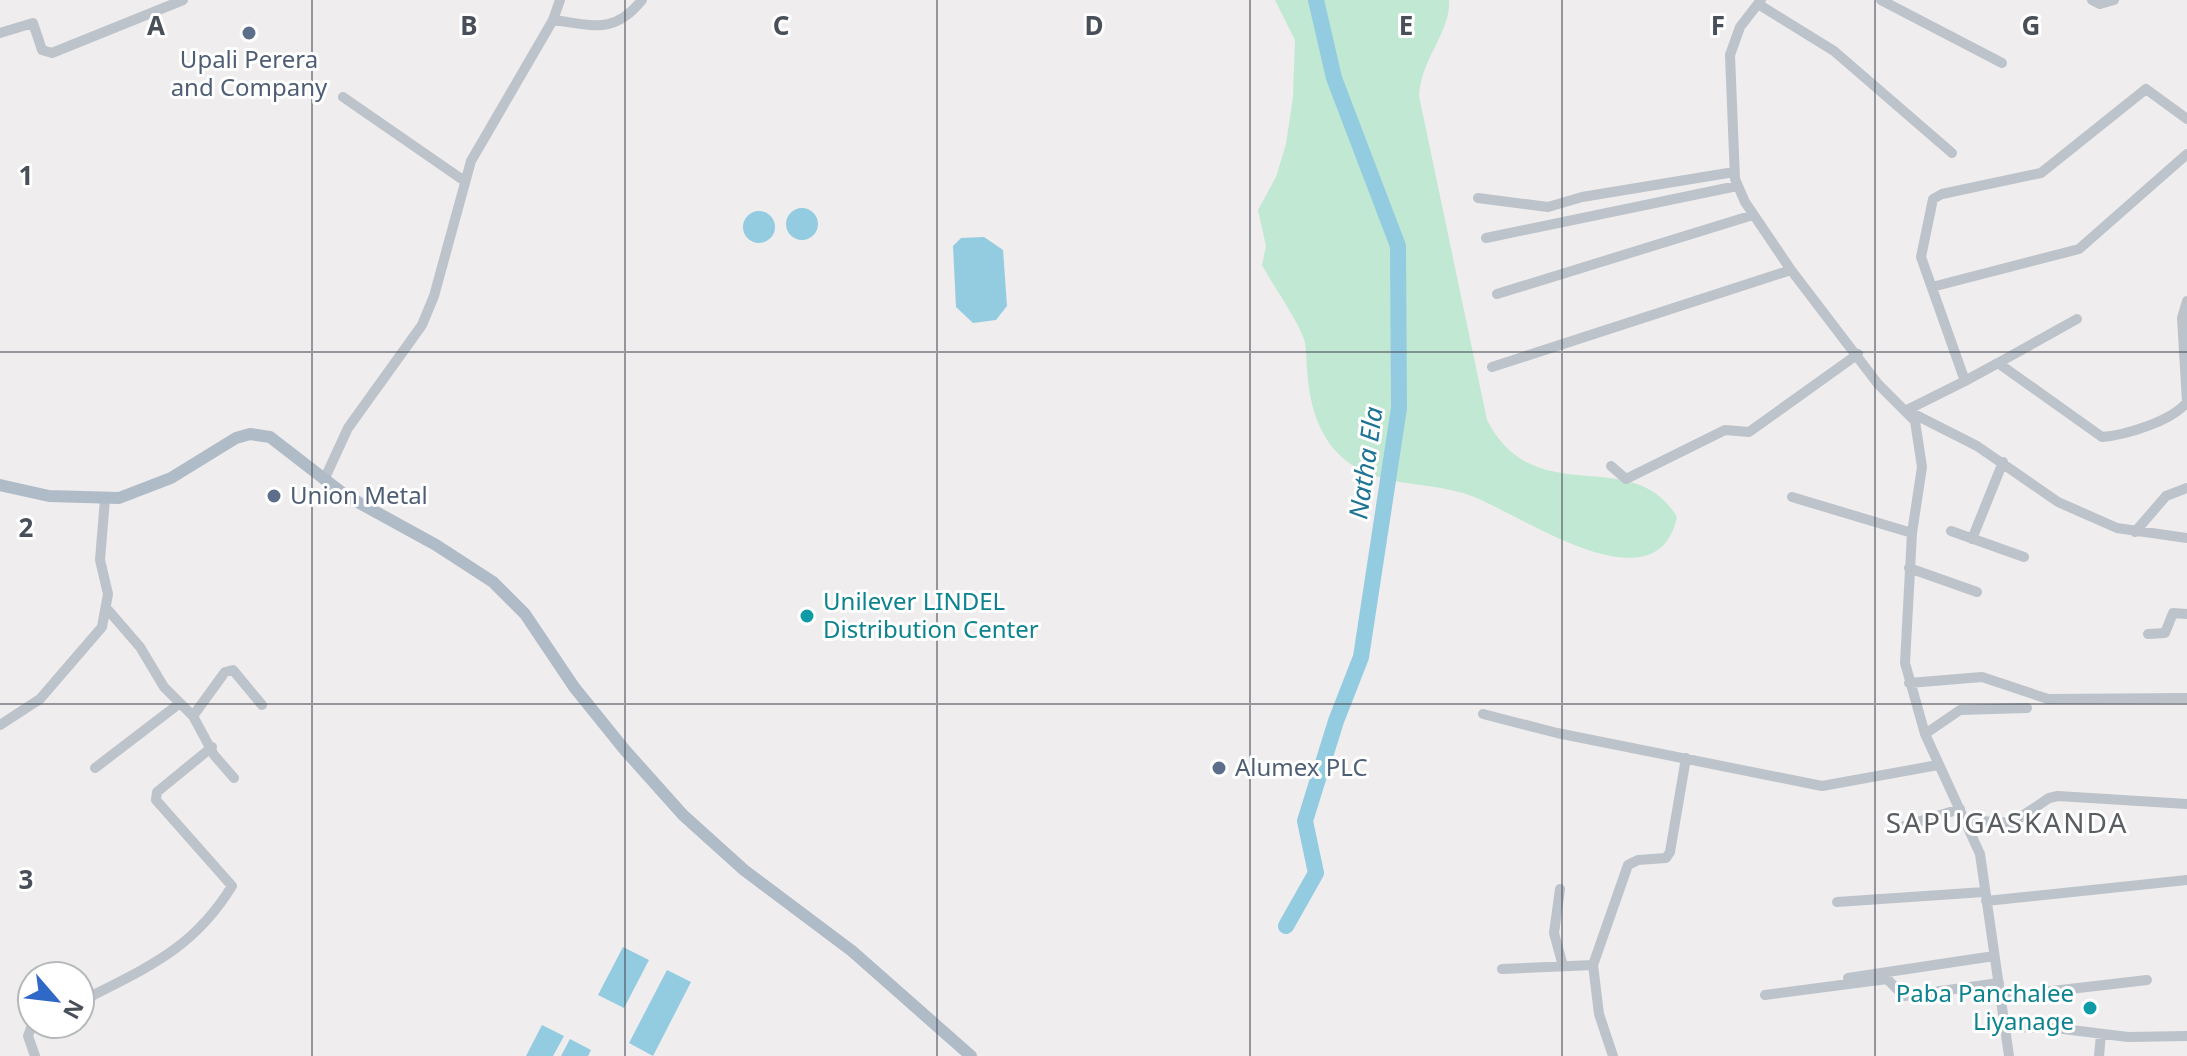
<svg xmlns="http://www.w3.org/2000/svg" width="2187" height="1056" font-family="'Noto Sans',sans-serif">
  <rect width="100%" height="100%" fill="#efeded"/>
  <!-- green -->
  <path fill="#c0e8d2" d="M 1275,0 L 1449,0 C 1451,32 1421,58 1419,96 L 1487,420 C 1535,514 1632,442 1677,517 C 1656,613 1518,512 1469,495 C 1423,479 1369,490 1334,449 C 1315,426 1309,398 1307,369 C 1306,360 1307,348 1304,339 C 1294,314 1275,289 1262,265 L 1266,246 L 1258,210 L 1276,177 L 1286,144 L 1293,97 L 1295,40 Z"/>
  <!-- water -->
  <path fill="#93cbe0" d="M786 224a16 16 0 1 1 32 0a16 16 0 1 1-32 0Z
    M743 227a16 16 0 1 1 32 0a16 16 0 1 1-32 0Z
    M 984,237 L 1003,250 L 1007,306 L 996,320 L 973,323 L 956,307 L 953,246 L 961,238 Z
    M 623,947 L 649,960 L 624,1008 L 598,995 Z
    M 667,970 L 691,982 L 653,1056 L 629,1043 Z
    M 542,1025 L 564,1036 L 553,1056 L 526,1056 Z
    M 570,1039 L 591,1050 L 588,1056 L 561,1056 Z"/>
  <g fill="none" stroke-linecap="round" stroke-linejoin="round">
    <!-- river -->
    <path stroke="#93cbe0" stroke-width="16" d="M 1286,926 L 1316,873 L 1305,821 L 1336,721 L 1361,657 L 1399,408 L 1398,246 L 1334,78 L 1316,0"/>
    <!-- minor -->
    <path stroke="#bdc3ca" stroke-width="10" d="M 1761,0 L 1740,27 L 1730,55 L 1735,179 L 1745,202 L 1791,270 L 1878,384 L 1915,421 L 1922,467 L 1912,533 L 1905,663 L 1925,734 L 1980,854 L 2009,1056
      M 1881,0 L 2002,63
      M 2092,0 L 2100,4 L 2114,0
      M 1758,4 L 1834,51 L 1952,153
      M 553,20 C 593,25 614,35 642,0
      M 0,33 L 33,23 L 42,50 L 52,53 L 183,0
      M 343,97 L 463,180
      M 1478,198 L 1548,207 L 1582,197 L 1734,172
      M 1486,238 L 1737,186
      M 1932,287 L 2079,249 L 2187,154
      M 1497,294 L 1753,215
      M 1998,363 L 2077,319
      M 1492,367 L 1791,270
      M 1965,381 L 1998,363 L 2102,437 C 2126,435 2172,421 2187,402 L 2182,318 L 2187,301
      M 1907,410 L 1965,381 L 1921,257 L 1933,199 L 1942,194 L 2041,173 L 2146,89 L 2187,119
      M 1908,411 L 1977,446 L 2058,502 L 2117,528 L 2187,538
      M 1611,466 L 1626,479 L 1725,430 L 1749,432 L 1858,354
      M 324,480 L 348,428 L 422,325 L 434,296 L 471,161 L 553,20 L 560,0
      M 1792,497 L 1912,533
      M 1951,531 L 2024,557
      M 2135,532 L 2166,496 L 2187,488
      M 1972,539 L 2003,462
      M 1909,568 L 1977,592
      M 108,610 L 140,647 L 164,687 L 193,716 L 214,755 L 234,778
      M 2148,634 L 2165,633 L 2173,613 L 2187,614
      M 1909,683 L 1982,677 L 2048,699 L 2187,698
      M 1483,714 L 1557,733 L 1822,786 L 1938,765
      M 193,716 L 225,672 L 233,670 L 262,705
      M 0,725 L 40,699 L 102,627 L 108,594 L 100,560 L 105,499
      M 1925,734 L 1960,710 L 2027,708
      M 95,768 L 180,703
      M 1964,820 L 2012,823 L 2049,798 L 2058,796 L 2187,804
      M 1904,826 L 1960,809
      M 1560,889 L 1554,933 L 1563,966
      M 1986,901 L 2187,880
      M 1837,902 L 1984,892
      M 1502,969 L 1593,965
      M 1848,978 L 1994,956
      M 1765,995 L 1887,979 L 1904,996 L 1999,983
      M 2001,997 L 2147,980
      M 80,1002 C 145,968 192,951 232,886 L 156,800 L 157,792 L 212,747
      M 2005,1027 L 2055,1028 L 2128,1037 L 2187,1036
      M 35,1056 L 28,1036 L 31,1028 L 38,1024
      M 1613,1056 L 1599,1014 L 1593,965 L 1628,865 L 1638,860 L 1666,858 L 1670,852 L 1686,758
      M 2099,1056 L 2101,1034"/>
    <!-- major -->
    <path stroke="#b0bbc8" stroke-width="12" d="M 0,485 L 49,496 L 119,498 L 171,478 L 236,438 L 250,434 L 270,437 L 345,495 L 436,545 L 493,582 L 525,614 L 574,687 L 624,749 L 683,815 L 744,870 L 852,951 L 971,1056"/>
  </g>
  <!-- grid -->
  <path fill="none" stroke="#484f58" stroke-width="2" stroke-opacity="0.55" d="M 312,0 L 312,1056M 625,0 L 625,1056M 937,0 L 937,1056M 1250,0 L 1250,1056M 1562,0 L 1562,1056M 1875,0 L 1875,1056M 0,352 L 2187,352M 0,704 L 2187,704"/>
  <!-- markers -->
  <g fill="#5c6f8a" stroke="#fff" stroke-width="3">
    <circle cx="249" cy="33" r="8"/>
    <circle cx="274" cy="496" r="8"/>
    <circle cx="1219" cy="768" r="8"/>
  </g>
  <g fill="#0f9aa8" stroke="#fff" stroke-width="3">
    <circle cx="807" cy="616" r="8"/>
    <circle cx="2090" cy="1008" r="8"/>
  </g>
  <g text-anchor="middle" stroke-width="6" stroke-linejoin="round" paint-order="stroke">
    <!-- service labels -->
    <g font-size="24" fill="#4e5e75" stroke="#fff" text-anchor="start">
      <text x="249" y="68" text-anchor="middle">Upali Perera<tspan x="249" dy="28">and Company</tspan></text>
      <text x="290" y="504">Union Metal</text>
      <text x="1235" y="776">Alumex PLC</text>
    </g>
    <!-- culture labels -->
    <g font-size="24" fill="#0d838f" stroke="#fff" text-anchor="start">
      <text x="823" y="610">Unilever LINDEL<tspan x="823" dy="28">Distribution Center</tspan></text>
      <text x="2074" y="1002" text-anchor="end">Paba Panchalee<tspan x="2074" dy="28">Liyanage</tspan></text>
    </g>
    <!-- water labels -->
    <g font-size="26" font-style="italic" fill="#1e7494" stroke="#fff">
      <text transform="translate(1366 463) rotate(-82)" y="9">Natha Ela</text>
    </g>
    <!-- quarter labels -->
    <g font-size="28" letter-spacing="2" fill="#5a5d61" stroke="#fff">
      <text x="2007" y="833">SAPUGASKANDA</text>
    </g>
  </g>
  <g font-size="26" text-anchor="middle" font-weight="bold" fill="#484f58" stroke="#fff" stroke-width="6" stroke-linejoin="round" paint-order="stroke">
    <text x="156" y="35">A</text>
    <text x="469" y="35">B</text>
    <text x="781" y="35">C</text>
    <text x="1094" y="35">D</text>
    <text x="1406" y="35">E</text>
    <text x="1718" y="35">F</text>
    <text x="2031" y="35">G</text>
    <text x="26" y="185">1</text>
    <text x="26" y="537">2</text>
    <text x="26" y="889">3</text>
  </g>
  <!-- north arrow -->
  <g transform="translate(56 1000) rotate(118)"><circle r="38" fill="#ffffff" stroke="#b6b9bc" stroke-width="2"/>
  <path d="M0-6L14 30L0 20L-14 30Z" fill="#3068c7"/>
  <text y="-12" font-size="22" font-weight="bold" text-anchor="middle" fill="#484f58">N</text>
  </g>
</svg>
